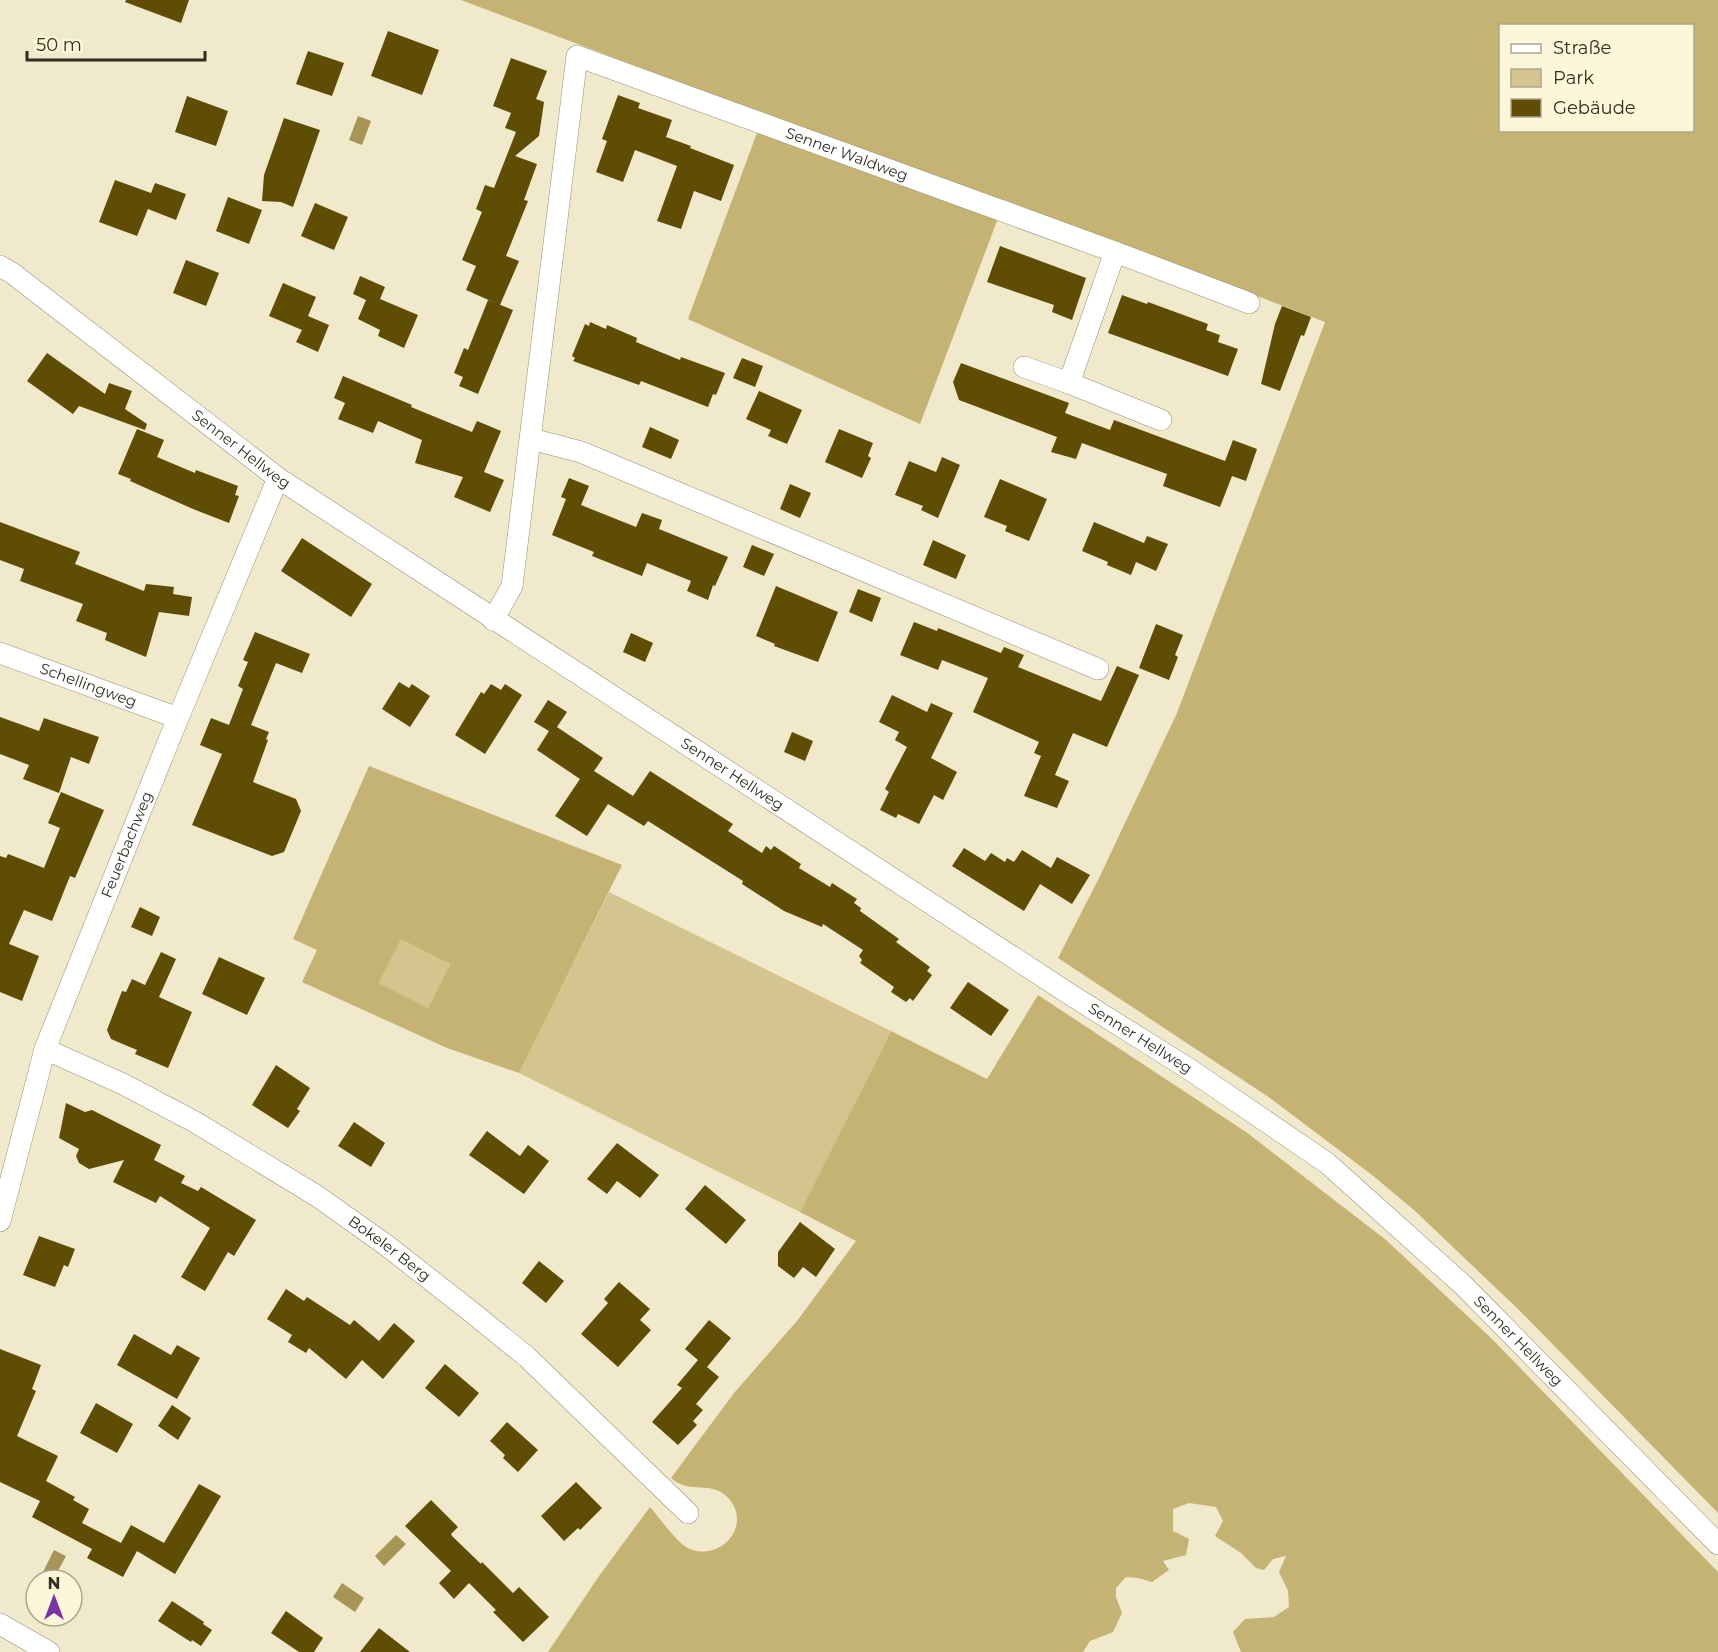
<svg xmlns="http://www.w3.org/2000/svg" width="1718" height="1652" font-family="Montserrat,sans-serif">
  <rect width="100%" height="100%" fill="#f1e9cc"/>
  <!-- green -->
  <path fill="#d4c58e" d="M 609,892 L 891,1031 L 800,1212 L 519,1073 Z
    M 401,938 L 450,964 L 428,1008 L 379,983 Z"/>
  <!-- forest -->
  <path fill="#c4b372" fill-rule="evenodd" d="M 461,0 L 1718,0 L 1718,1513 L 1519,1310 L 1414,1210 L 1372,1175 L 1270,1098 L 1058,958 L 1099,878 L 1177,713 L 1325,322 L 1005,200 L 920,424 L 688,319 L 764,114 ZM 1500,26 L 1692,26 L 1692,130 L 1500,130 Z
    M 369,766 L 622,865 L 519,1073 L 447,1048 L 302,982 L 317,950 L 293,939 ZM 401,939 L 450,964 L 428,1008 L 379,983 Z
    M 1038,995 L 1246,1132 L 1386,1240 L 1491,1338 L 1718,1572 L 1718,1652 L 1241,1652 L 1233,1632 L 1245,1619 L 1274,1617 L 1289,1607 L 1288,1591 L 1279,1572 L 1286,1556 L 1273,1559 L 1264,1570 L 1256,1568 L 1241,1553 L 1215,1536 L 1223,1521 L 1216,1507 L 1189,1503 L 1173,1509 L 1173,1531 L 1189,1539 L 1186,1555 L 1163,1561 L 1169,1570 L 1152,1582 L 1138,1578 L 1126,1577 L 1116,1588 L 1116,1597 L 1122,1613 L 1113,1632 L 1090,1641 L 1083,1652 L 548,1652 L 599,1576 L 650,1507 C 659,1517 677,1543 688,1548 C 718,1563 752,1528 730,1500 C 712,1478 691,1496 671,1478 L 734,1393 L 797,1321 L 856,1241 L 800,1212 L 891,1031 L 987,1079 Z"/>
  <!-- water -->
  <path fill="#a69555" d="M 358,116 L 371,121 L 362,145 L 349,140 Z
    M 396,1535 L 406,1544 L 384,1566 L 375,1556 Z
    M 54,1550 L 66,1556 L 53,1580 L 49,1580 L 41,1576 Z
    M 342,1583 L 364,1598 L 355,1612 L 333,1597 Z"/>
  <!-- building -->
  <path fill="#5e4d02" d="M 126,0 L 189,0 L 181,23 L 125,2 Z
    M 388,31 L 439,50 L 422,95 L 371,76 Z
    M 308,51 L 344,63 L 332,96 L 296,84 Z
    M 511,58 L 547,71 L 536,99 L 544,102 L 539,136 L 515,156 L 537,164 L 524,200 L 528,201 L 506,256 L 519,261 L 500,305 L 466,290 L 476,266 L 462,260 L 482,212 L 476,209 L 485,185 L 494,188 L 516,132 L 505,128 L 511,113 L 493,106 Z
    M 618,95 L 640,103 L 638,108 L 672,120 L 666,137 L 691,146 L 690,148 L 734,165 L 721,201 L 694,191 L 681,229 L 657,221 L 677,166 L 635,150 L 623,182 L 596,172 L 607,141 L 602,139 Z
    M 187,96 L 228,111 L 216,146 L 175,132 Z
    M 284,118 L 320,130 L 293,207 L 281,202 L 262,201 L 264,175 Z
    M 115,180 L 151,193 L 155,183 L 186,194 L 176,220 L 148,209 L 137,236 L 99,222 Z
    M 228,197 L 262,210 L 249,244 L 216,231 Z
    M 315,203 L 348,217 L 334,250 L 301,236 Z
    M 1000,246 L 1086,278 L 1072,320 L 1052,312 L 1054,305 L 987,282 Z
    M 186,260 L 219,273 L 206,306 L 173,293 Z
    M 360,276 L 385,287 L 380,299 L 418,315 L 404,348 L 378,336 L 380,330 L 358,319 L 366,300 L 353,294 Z
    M 283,283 L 316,297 L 308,316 L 329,325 L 318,352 L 296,342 L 302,330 L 269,316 Z
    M 1122,295 L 1147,304 L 1148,302 L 1208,324 L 1206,330 L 1220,335 L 1218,342 L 1238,349 L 1228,376 L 1108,333 Z
    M 488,300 L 513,310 L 478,394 L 459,386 L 463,377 L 454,373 L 464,348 L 468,350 Z
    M 1282,306 L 1311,317 L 1304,336 L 1301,335 L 1280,391 L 1261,384 L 1275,324 Z
    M 590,322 L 606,329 L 607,325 L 637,338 L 636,342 L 680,360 L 681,357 L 725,373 L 716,395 L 713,394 L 708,407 L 641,381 L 639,385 L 573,361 L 575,358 L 572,356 L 585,324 L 589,326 Z
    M 47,353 L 105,394 L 109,383 L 132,391 L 125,409 L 147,424 L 145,430 L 79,406 L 73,414 L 27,381 Z
    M 742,358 L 763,366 L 755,387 L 733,378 Z
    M 961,363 L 1069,403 L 1065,413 L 1110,430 L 1114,420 L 1225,461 L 1233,440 L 1257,449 L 1246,481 L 1232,476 L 1220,507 L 1163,486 L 1167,474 L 1082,443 L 1076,459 L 1051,452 L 1057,437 L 959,400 L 953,382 Z
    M 343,376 L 412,405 L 411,407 L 472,432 L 477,421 L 501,431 L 484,472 L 504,480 L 490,512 L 454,497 L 463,477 L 415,463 L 422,440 L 378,421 L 373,433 L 338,419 L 345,403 L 334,398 Z
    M 759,391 L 802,410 L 787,444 L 768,436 L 771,430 L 746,419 Z
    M 650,427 L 679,440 L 671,459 L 642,447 Z
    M 137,429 L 164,440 L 157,457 L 195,473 L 196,470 L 238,486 L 235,495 L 239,496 L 229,523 L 193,509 L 130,481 L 131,479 L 118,474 Z
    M 839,429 L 873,443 L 868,456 L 871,458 L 862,478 L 825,462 Z
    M 942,457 L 960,465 L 938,518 L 921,510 L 923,506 L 895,495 L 909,461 L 936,472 Z
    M 569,478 L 589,486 L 581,505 L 561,497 Z
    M 1000,479 L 1047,499 L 1029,541 L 1005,531 L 1007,526 L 984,517 Z
    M 790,484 L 811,493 L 800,518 L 780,509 Z
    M 566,499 L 636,527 L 642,513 L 662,520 L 659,529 L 728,557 L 715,586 L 713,585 L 708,600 L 687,591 L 691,581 L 647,563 L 642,576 L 592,556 L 594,552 L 552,535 Z
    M 0,522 L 80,552 L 75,564 L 144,591 L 146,584 L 174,587 L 173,594 L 192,597 L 189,616 L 159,612 L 146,657 L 105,640 L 107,633 L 76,621 L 83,604 L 20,581 L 24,569 L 0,560 Z
    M 1094,522 L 1144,543 L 1147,536 L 1168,544 L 1156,571 L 1136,562 L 1131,575 L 1107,565 L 1108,562 L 1082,551 Z
    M 302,538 L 372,584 L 351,617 L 281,571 Z
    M 933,540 L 966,555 L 956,579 L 923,565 Z
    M 752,545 L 774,554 L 764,576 L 743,567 Z
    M 776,586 L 838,612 L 818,662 L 774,646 L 775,644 L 756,636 Z
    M 858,589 L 881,598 L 872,622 L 849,612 Z
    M 914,622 L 937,631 L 938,628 L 1001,653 L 1004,647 L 1024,655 L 1018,667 L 1101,701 L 1117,666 L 1139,675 L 1107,747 L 1073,733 L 1055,775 L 1069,781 L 1057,808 L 1024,796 L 1041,756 L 1034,753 L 1039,742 L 973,712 L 988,678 L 942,660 L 938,670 L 900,655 Z
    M 1156,624 L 1183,635 L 1175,655 L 1178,657 L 1169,680 L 1139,668 Z
    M 255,632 L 310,654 L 302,673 L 276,663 L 251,725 L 269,732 L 266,739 L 268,740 L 253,782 L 296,799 L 301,811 L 284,852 L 272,856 L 192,825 L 222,754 L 200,745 L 211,718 L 229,725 L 243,689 L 238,686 L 248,662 L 243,660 Z
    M 631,633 L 653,643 L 645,662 L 623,652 Z
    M 399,682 L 409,688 L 412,684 L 430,696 L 410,727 L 382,709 Z
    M 491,684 L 501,690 L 505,684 L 522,695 L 485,754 L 455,735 L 481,692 L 484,694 Z
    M 892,695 L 927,712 L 931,703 L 953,713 L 931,758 L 957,772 L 943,800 L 934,795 L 919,824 L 898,814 L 896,818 L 880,810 L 889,792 L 885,789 L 907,747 L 895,740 L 899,732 L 879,722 Z
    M 548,700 L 567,712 L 557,727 L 603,758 L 594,771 L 633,796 L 650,771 L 733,824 L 728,831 L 762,853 L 766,846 L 771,850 L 774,846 L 801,864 L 799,868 L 830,887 L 832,883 L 857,899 L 854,903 L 861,908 L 860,911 L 899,939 L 896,942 L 930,967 L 927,971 L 932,975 L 913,1001 L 910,998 L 906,1002 L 891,992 L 894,987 L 890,984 L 860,963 L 862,960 L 859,956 L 863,950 L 823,924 L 822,927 L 784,911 L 742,884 L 743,881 L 648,821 L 644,826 L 608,804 L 587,836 L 555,816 L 580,779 L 537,750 L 549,731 L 534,722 Z
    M 0,717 L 39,731 L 44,718 L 99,737 L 89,764 L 71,757 L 59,793 L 23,779 L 29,765 L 0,754 Z
    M 792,732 L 813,741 L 805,761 L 784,752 Z
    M 61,792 L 104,810 L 75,878 L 70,876 L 52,921 L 24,910 L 9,944 L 39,956 L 22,1001 L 0,992 L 0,856 L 6,858 L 8,854 L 44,868 L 60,828 L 48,823 Z
    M 964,848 L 985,861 L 991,853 L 1005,862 L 1007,858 L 1014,862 L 1022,850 L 1051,868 L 1057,857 L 1090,875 L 1072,904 L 1040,884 L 1024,911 L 952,866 Z
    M 140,907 L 160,917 L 152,936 L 131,927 Z
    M 161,952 L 176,959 L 159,997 L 192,1012 L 168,1068 L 135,1054 L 137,1050 L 111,1039 L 107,1030 L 122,991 L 126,992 L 132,979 L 145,985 Z
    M 219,957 L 265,978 L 247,1015 L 202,994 Z
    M 968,982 L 1009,1010 L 991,1036 L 950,1008 Z
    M 276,1065 L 310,1088 L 297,1109 L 300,1111 L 288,1128 L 252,1105 Z
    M 66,1103 L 85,1112 L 92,1110 L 161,1145 L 154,1160 L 185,1176 L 181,1183 L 198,1191 L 201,1187 L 256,1220 L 234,1256 L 228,1252 L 205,1291 L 181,1277 L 210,1228 L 160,1196 L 156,1203 L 113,1182 L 124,1160 L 89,1169 L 79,1163 L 76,1156 L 79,1149 L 59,1138 Z
    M 354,1122 L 385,1143 L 371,1167 L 338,1146 Z
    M 487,1131 L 520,1156 L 528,1145 L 549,1161 L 524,1194 L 469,1155 Z
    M 617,1143 L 659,1175 L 640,1198 L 617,1181 L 607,1194 L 587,1179 Z
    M 705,1185 L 746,1220 L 726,1244 L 685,1209 Z
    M 800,1222 L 835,1249 L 816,1277 L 803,1267 L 794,1278 L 778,1266 L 778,1252 Z
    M 39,1236 L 75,1249 L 68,1267 L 64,1265 L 55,1287 L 23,1275 Z
    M 539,1261 L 564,1281 L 546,1303 L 522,1283 Z
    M 619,1282 L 650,1309 L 640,1320 L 651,1330 L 618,1367 L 581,1334 L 608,1303 L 604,1299 Z
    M 286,1289 L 304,1301 L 307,1297 L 350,1325 L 354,1320 L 379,1341 L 394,1323 L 415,1341 L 383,1379 L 362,1360 L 346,1379 L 309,1348 L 306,1353 L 288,1342 L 292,1335 L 267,1319 Z
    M 709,1320 L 731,1338 L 707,1367 L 719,1377 L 696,1404 L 703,1410 L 693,1421 L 697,1425 L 678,1445 L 652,1422 L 682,1388 L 677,1385 L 698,1360 L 685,1349 Z
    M 134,1334 L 171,1355 L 177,1345 L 200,1358 L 177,1399 L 117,1365 Z
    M 0,1349 L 41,1365 L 32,1389 L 36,1391 L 17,1436 L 58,1456 L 46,1481 L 75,1497 L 73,1500 L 89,1509 L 82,1523 L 121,1543 L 131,1525 L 164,1543 L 199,1484 L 221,1496 L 175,1574 L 137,1551 L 123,1577 L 87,1558 L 92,1549 L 32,1517 L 40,1501 L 0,1482 Z
    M 445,1364 L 479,1393 L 459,1417 L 425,1388 Z
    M 96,1403 L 133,1424 L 117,1453 L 80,1433 Z
    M 172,1405 L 191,1418 L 178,1440 L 158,1426 Z
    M 507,1422 L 538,1450 L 518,1472 L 503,1458 L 505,1455 L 490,1441 Z
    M 576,1482 L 602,1508 L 580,1530 L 578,1528 L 564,1541 L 541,1516 Z
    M 431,1500 L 458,1527 L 451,1534 L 452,1536 L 481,1564 L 482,1562 L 513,1593 L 519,1587 L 549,1617 L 523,1642 L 493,1612 L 496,1610 L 469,1583 L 454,1599 L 439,1583 L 451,1571 L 405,1526 Z
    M 172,1601 L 204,1622 L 203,1624 L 212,1630 L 201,1646 L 192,1640 L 191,1642 L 158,1621 Z
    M 286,1611 L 323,1638 L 314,1652 L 299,1652 L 271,1633 Z
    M 379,1628 L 410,1652 L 360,1652 Z"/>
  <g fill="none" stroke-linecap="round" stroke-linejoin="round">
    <!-- minor casing -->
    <g stroke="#979075" stroke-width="22">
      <g id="minor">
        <path id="s1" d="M 0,266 L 12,273 L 278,478 L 1071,995 L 1189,1069 L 1327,1163 L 1463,1285 L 1718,1544"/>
        <path d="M 1024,367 L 1069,383 L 1161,420"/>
        <path d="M 1069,383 L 1115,252"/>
        <path d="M 531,439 L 581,452 L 1098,669"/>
        <path id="s2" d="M 493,620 L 512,586 L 577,56 L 1115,252 L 1249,303"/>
        <path id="s3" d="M 0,653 L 178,718"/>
        <path id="s4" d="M 45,1049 L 123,1084 L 195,1122 L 317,1196 L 386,1245 L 469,1310 L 527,1357 L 688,1513"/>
        <path id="s5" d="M 0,1221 L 45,1049 L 169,740 L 278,478"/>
        <path d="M 0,1624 L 49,1652"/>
      </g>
    </g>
    <!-- minor -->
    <use href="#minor" stroke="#fff" stroke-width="21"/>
  </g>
  <g text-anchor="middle" stroke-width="6" stroke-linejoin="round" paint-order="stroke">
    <!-- street labels -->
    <g font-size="15" fill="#312e23" stroke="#fef6d9">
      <text dy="5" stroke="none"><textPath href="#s2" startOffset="860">Senner Waldweg</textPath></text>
      <text dy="5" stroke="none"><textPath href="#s1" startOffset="303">Senner Hellweg</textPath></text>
      <text dy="5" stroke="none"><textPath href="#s3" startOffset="94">Schellingweg</textPath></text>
      <text dy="5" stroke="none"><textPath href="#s1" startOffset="892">Senner Hellweg</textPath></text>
      <text dy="5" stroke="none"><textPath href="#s5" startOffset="398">Feuerbachweg</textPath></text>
      <text dy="5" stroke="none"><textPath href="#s1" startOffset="1378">Senner Hellweg</textPath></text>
      <text dy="5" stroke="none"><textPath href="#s4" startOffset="399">Bokeler Berg</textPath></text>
      <text dy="5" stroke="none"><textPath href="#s1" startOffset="1864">Senner Hellweg</textPath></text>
    </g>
  </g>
  <!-- legend -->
  <rect x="1499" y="24" width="195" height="108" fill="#fef6d9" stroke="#aca690" stroke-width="1.5"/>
  <rect x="1511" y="44" width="30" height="9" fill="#ffffff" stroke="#aca690" stroke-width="1.5"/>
  <text x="1553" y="54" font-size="18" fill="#312e23">Straße</text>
  <rect x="1511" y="69" width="30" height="18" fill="#d4c58e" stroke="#aca690" stroke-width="1.5"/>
  <text x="1553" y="84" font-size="18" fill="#312e23">Park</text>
  <rect x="1511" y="99" width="30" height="18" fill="#5e4d02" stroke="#aca690" stroke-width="1.5"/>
  <text x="1553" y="114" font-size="18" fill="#312e23">Gebäude</text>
  <!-- north arrow -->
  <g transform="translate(54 1598)"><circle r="28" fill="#fef6d9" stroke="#aca690" stroke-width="1.5"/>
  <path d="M0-4.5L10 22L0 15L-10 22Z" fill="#7d32a4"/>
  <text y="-9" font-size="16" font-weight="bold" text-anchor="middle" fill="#312e23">N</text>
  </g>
  <!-- scale -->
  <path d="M27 51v9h178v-9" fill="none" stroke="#312e23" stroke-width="3"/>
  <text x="36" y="51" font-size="18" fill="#312e23" stroke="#fef6d9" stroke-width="4.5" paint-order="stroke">50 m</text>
</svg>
